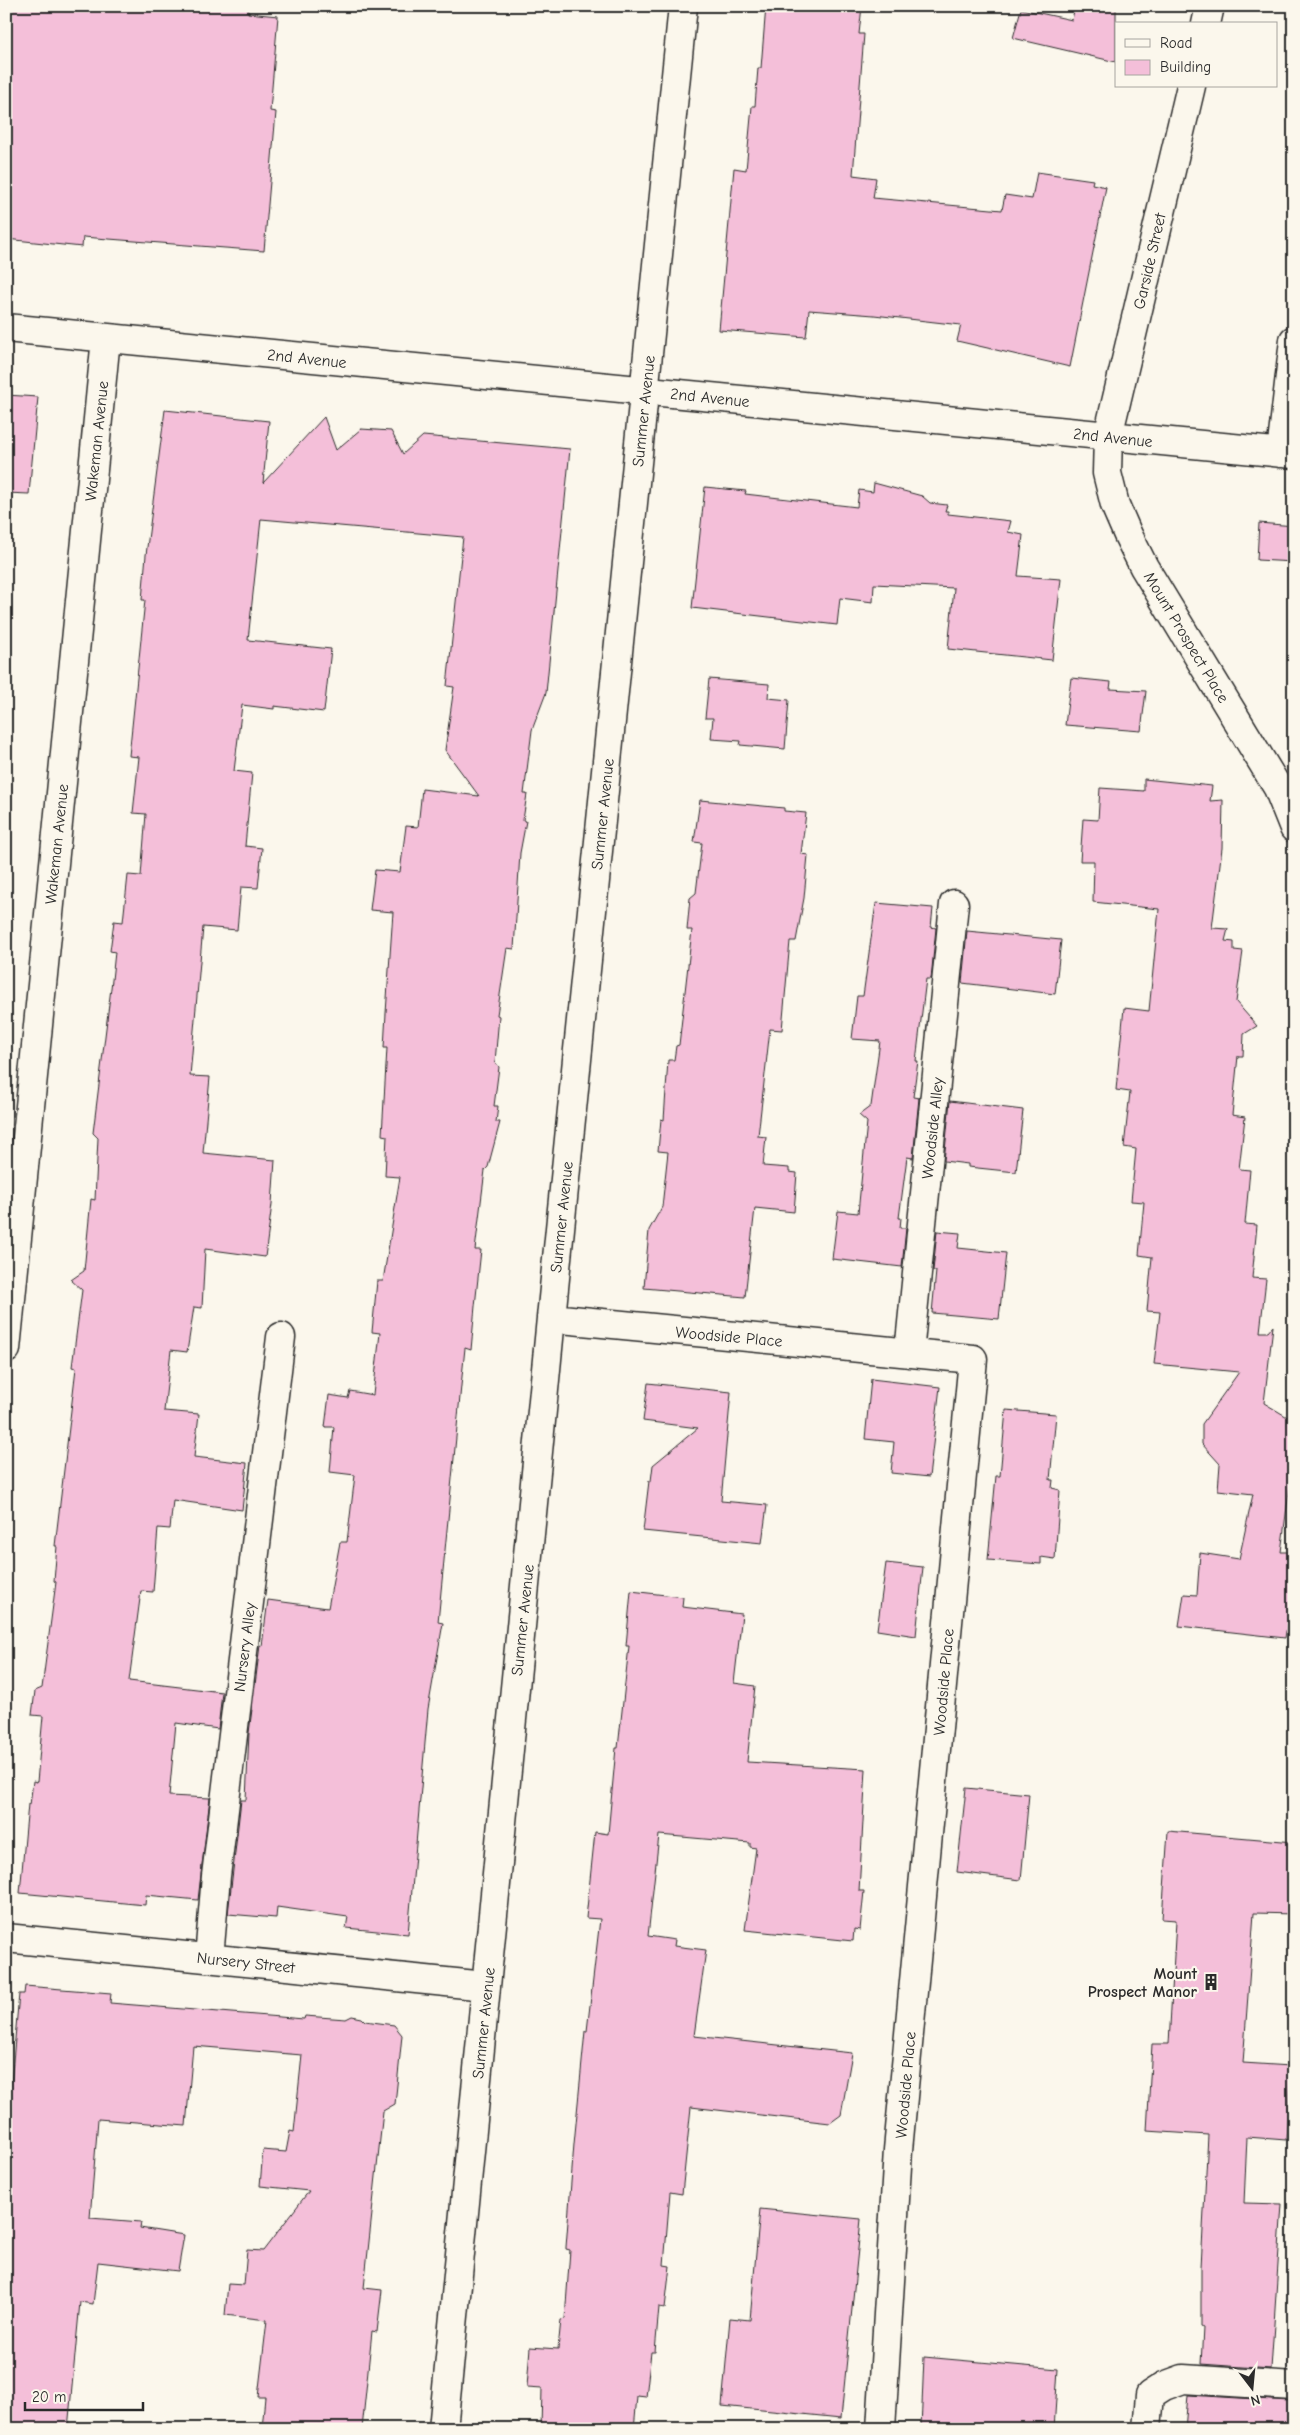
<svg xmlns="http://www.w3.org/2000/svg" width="1300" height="2435" font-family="'Comic Neue',sans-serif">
  <rect width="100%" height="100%" fill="#fbf7ec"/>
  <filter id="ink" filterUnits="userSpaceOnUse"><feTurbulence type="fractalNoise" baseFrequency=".02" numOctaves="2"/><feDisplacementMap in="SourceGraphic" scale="10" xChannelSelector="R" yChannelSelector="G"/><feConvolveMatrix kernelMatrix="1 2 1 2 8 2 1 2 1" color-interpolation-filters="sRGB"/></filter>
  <g filter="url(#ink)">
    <!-- building -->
    <path fill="#f4bfd9" stroke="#2b2b2b" d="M 6,6 L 249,6 L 248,13 L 278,16 L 270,111 L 276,112 L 264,251 L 83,237 L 82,247 L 6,239 Z
      M 766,6 L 862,6 L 859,34 L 864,34 L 853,175 L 876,178 L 873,198 L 1002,210 L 1005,195 L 1032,199 L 1037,172 L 1093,180 L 1092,184 L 1106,187 L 1070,367 L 957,341 L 961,325 L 874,315 L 809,310 L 806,337 L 719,330 L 734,168 L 746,170 L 752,106 L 755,106 L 758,68 L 761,68 Z
      M 1075,6 L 1116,6 L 1116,62 L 1013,38 L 1021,9 L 1072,20 Z
      M 6,395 L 38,397 L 29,494 L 6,493 Z
      M 165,410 L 269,421 L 263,483 L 324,417 L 336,450 L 361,429 L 391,431 L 403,454 L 423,436 L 570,449 L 546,693 L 532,730 L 524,794 L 527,794 L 523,820 L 526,821 L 520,853 L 514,949 L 507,948 L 497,1015 L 499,1016 L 495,1062 L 499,1067 L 494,1106 L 498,1106 L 496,1122 L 500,1122 L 488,1167 L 485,1170 L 475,1250 L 481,1250 L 475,1306 L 471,1350 L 465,1348 L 461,1386 L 438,1622 L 443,1623 L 428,1709 L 408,1934 L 346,1928 L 348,1917 L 277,1907 L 276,1918 L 228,1914 L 241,1800 L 246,1800 L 249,1733 L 260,1645 L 262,1646 L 268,1600 L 328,1608 L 340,1542 L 347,1542 L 355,1475 L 330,1472 L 334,1427 L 325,1427 L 329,1395 L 348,1398 L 350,1391 L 373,1395 L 380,1333 L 372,1332 L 377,1281 L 383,1281 L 400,1177 L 385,1176 L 387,1136 L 382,1135 L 387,1048 L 384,1048 L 386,1013 L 393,912 L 370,910 L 375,870 L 400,872 L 406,826 L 418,827 L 422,789 L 479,796 L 445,750 L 454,687 L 447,686 L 463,537 L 261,519 L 248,640 L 331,649 L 324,712 L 274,706 L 274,709 L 242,705 L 234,771 L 252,773 L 245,846 L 262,848 L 258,888 L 241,887 L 237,930 L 203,927 L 190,1076 L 210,1077 L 203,1153 L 275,1160 L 272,1204 L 265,1257 L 205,1249 L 202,1308 L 194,1307 L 187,1352 L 171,1350 L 164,1411 L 199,1414 L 194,1457 L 247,1463 L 244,1492 L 242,1510 L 173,1500 L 170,1529 L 158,1528 L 153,1592 L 141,1591 L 129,1681 L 222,1692 L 218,1729 L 176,1723 L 169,1796 L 210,1798 L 198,1900 L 146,1895 L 145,1905 L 20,1893 L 28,1804 L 30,1805 L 33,1781 L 37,1782 L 43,1716 L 32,1715 L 35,1691 L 42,1688 L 56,1582 L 54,1581 L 57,1546 L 55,1546 L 76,1368 L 72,1367 L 82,1290 L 71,1280 L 84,1271 L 91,1199 L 95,1200 L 98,1138 L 93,1133 L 112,980 L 115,952 L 110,951 L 114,921 L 123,922 L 128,875 L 141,876 L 146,814 L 133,813 L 139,757 L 129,756 L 145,600 L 142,600 L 146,555 Z
      M 874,483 L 922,496 L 930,503 L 947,505 L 945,511 L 948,511 L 948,514 L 1011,521 L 1008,532 L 1023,535 L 1018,576 L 1061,579 L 1052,660 L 948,649 L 954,588 L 874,584 L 873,602 L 840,598 L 837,625 L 692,608 L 705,487 L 746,491 L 745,494 L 857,507 L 859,490 L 873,492 Z
      M 1259,523 L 1294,526 L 1294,562 L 1257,560 Z
      M 1071,678 L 1111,682 L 1110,689 L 1146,691 L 1141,731 L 1065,725 Z
      M 709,679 L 769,684 L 768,698 L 789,700 L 785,749 L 740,745 L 741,741 L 711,739 L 713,718 L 705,718 Z
      M 1144,779 L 1212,786 L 1210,801 L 1223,800 L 1222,848 L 1212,928 L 1228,929 L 1225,941 L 1234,942 L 1234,950 L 1243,951 L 1236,1002 L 1257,1026 L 1244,1034 L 1243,1056 L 1238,1056 L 1232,1115 L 1245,1117 L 1239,1169 L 1250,1170 L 1245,1224 L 1257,1225 L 1252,1278 L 1266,1279 L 1260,1332 L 1268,1332 L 1273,1326 L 1264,1403 L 1294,1421 L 1294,1454 L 1281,1552 L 1294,1552 L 1294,1581 L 1285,1638 L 1179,1626 L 1184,1594 L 1197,1595 L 1200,1553 L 1239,1559 L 1253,1494 L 1218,1490 L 1220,1464 L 1202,1444 L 1202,1424 L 1239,1372 L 1154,1364 L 1160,1312 L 1147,1311 L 1152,1257 L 1139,1255 L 1144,1202 L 1131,1201 L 1136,1149 L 1124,1147 L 1130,1092 L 1116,1090 L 1124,1008 L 1149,1011 L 1159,909 L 1093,902 L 1094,861 L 1080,861 L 1083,819 L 1098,820 L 1100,788 L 1144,791 Z
      M 700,800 L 784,808 L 784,811 L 806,813 L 801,854 L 808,855 L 804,898 L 796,941 L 790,941 L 782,1030 L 770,1029 L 758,1136 L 766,1137 L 763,1166 L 789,1168 L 789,1172 L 797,1173 L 794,1212 L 755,1208 L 745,1297 L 644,1288 L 649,1230 L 662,1207 L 668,1152 L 658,1151 L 661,1119 L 664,1120 L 668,1060 L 674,1060 L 676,1046 L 679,1045 L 692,930 L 687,930 L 690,898 L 696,893 L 702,843 L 694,842 Z
      M 876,903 L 933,908 L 931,927 L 936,928 L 931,979 L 926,979 L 916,1061 L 918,1061 L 913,1097 L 919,1098 L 913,1158 L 907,1157 L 899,1218 L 901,1218 L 900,1228 L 906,1228 L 902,1267 L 832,1259 L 838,1211 L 858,1213 L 867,1122 L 859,1115 L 871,1106 L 880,1041 L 852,1039 L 857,996 L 863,996 Z
      M 967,931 L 1061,940 L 1055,994 L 962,983 Z
      M 950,1101 L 1023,1110 L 1016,1172 L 968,1167 L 968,1164 L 944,1161 Z
      M 937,1231 L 960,1233 L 958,1248 L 1006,1253 L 999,1319 L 932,1313 L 936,1271 L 933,1271 Z
      M 871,1379 L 940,1387 L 929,1477 L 891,1473 L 894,1442 L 865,1439 Z
      M 648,1383 L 731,1392 L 721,1501 L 767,1505 L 762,1543 L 643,1531 L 649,1481 L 651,1481 L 653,1465 L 698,1428 L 643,1421 Z
      M 1006,1410 L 1056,1414 L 1050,1480 L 1053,1480 L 1052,1488 L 1060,1490 L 1055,1559 L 1041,1557 L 1041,1564 L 988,1560 L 996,1476 L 1000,1476 Z
      M 886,1563 L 923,1567 L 916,1636 L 877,1630 Z
      M 631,1591 L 683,1597 L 682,1607 L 742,1614 L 734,1683 L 755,1686 L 747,1762 L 866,1769 L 859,1891 L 864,1891 L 860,1930 L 854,1929 L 853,1941 L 745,1930 L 756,1848 L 750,1847 L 750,1843 L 659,1835 L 648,1936 L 675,1940 L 674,1946 L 706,1950 L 694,2036 L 852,2053 L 841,2115 L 830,2123 L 691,2107 L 682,2194 L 670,2192 L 664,2265 L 670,2266 L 665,2308 L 659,2307 L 655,2352 L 651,2352 L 646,2397 L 637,2396 L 634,2429 L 541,2429 L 542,2388 L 527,2387 L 530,2347 L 558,2349 L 561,2320 L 565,2319 L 570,2250 L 566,2249 L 566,2247 L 574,2144 L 585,2031 L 587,2031 L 600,1919 L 586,1918 L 595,1832 L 608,1834 L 616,1748 L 618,1748 L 629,1646 L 626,1646 Z
      M 966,1788 L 1029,1794 L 1021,1880 L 957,1872 Z
      M 1168,1831 L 1294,1842 L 1294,1914 L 1254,1913 L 1243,2063 L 1291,2066 L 1286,2140 L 1247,2137 L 1244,2203 L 1282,2204 L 1271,2369 L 1201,2364 L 1203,2328 L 1201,2327 L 1201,2267 L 1208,2135 L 1147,2131 L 1152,2044 L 1169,2044 L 1176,1920 L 1162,1919 Z
      M 25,1986 L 111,1993 L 110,2003 L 304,2019 L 305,2016 L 346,2019 L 352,2016 L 362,2018 L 365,2021 L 394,2025 L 402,2035 L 399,2066 L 395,2104 L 383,2111 L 364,2288 L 382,2290 L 377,2332 L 372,2331 L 362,2429 L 262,2429 L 265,2397 L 258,2397 L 267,2320 L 225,2315 L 228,2284 L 244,2285 L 247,2250 L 263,2251 L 309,2191 L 260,2186 L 263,2150 L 286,2152 L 290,2131 L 294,2132 L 302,2055 L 193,2046 L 186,2126 L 98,2119 L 90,2218 L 141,2222 L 140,2228 L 184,2235 L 178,2271 L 98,2262 L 93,2304 L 80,2302 L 68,2429 L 6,2429 L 6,2140 L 19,1994 L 24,1994 Z
      M 760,2209 L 861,2219 L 841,2418 L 722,2406 L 730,2318 L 750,2320 Z
      M 924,2357 L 1058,2369 L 1054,2429 L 921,2429 Z
      M 1188,2395 L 1289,2401 L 1287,2429 L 1185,2429 Z"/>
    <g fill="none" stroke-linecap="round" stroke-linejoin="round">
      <!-- minor casing -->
      <g stroke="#2b2b2b" stroke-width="31">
        <path id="minor" d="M 1206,24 L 1210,6
          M 1191,86 L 1108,436 L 1107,473 L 1115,505 L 1128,535 L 1144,567 L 1278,788 L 1294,828
          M 6,328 L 1294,454
          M 1281,453 L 1294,340
          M 551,1318 L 973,1359 L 898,2150 L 881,2429
          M 6,1349 L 106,338
          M 909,1353 L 954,904
          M 6,1938 L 486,1986
          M 209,1958 L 216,1876 L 281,1337
          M 443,2429 L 551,1318 L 683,6
          M 1147,2429 L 1150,2395 L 1164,2386 L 1183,2379 L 1294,2386"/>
      </g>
      <!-- minor -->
      <use href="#minor" stroke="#fbf7ec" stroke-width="28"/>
    </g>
  </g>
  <!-- icons -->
  <defs>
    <g id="building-bare" transform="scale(1.35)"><path d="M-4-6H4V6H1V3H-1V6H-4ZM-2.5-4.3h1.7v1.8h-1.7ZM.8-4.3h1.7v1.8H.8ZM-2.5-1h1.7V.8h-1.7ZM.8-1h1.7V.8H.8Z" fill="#2b2b2b" stroke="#fbf7ec" stroke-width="2.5" paint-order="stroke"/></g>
  </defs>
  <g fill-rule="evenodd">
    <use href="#building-bare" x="1211" y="1982"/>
  </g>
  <g text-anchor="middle" stroke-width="4.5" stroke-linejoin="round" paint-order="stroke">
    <!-- street labels -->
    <g font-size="16" fill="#2b2b2b" stroke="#fbf7ec">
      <text transform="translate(1149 261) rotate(-77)" y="6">Garside Street</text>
      <text transform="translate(307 358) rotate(6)" y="6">2nd Avenue</text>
      <text transform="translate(710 397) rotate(6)" y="6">2nd Avenue</text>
      <text transform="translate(643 411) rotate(-84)" y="6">Summer Avenue</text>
      <text transform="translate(1113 437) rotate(6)" y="6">2nd Avenue</text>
      <text transform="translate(96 441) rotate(-84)" y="6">Wakeman Avenue</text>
      <text transform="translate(1187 637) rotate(59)" y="6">Mount Prospect Place</text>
      <text transform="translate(602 814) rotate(-84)" y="6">Summer Avenue</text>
      <text transform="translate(56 844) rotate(-84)" y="6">Wakeman Avenue</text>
      <text transform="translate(932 1128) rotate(-84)" y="6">Woodside Alley</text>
      <text transform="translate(561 1217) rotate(-84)" y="6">Summer Avenue</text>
      <text transform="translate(729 1336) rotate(5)" y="6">Woodside Place</text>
      <text transform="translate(522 1620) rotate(-84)" y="6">Summer Avenue</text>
      <text transform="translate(244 1647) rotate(-83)" y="6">Nursery Alley</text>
      <text transform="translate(943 1682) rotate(-85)" y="6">Woodside Place</text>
      <text transform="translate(246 1962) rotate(6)" y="6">Nursery Street</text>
      <text transform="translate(483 2023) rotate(-84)" y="6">Summer Avenue</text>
      <text transform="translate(905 2085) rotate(-85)" y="6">Woodside Place</text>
    </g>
    <!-- poi labels -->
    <g font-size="16" font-weight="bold" fill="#2b2b2b" stroke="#fbf7ec" text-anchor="end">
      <text x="1197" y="1979">Mount<tspan x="1197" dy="18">Prospect Manor</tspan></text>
    </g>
  </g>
  <!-- margin -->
  <rect width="1300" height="2435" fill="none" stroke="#fbf7ec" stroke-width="25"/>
  <rect x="12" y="12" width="1275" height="2410" fill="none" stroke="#2b2b2b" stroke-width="2" filter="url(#ink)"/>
  <!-- legend -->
  <rect x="1115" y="22" width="162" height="65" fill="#fbf7ec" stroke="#a8a59f"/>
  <rect x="1125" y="39" width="25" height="8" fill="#fbf7ec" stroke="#a8a59f"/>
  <text x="1160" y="48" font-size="15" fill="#2b2b2b">Road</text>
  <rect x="1125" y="60" width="25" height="15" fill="#f4bfd9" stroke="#a8a59f"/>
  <text x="1160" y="72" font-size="15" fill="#2b2b2b">Building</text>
  <!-- north arrow -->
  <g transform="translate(1252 2388) rotate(164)" stroke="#fbf7ec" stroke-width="4" paint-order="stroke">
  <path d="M0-4L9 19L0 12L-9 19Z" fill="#2b2b2b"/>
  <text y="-8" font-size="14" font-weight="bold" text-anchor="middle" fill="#2b2b2b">N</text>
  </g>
  <!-- scale -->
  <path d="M25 2402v8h118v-8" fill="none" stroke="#2b2b2b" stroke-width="2.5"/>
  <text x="32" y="2402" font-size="15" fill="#2b2b2b" stroke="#fbf7ec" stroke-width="4" paint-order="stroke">20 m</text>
</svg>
